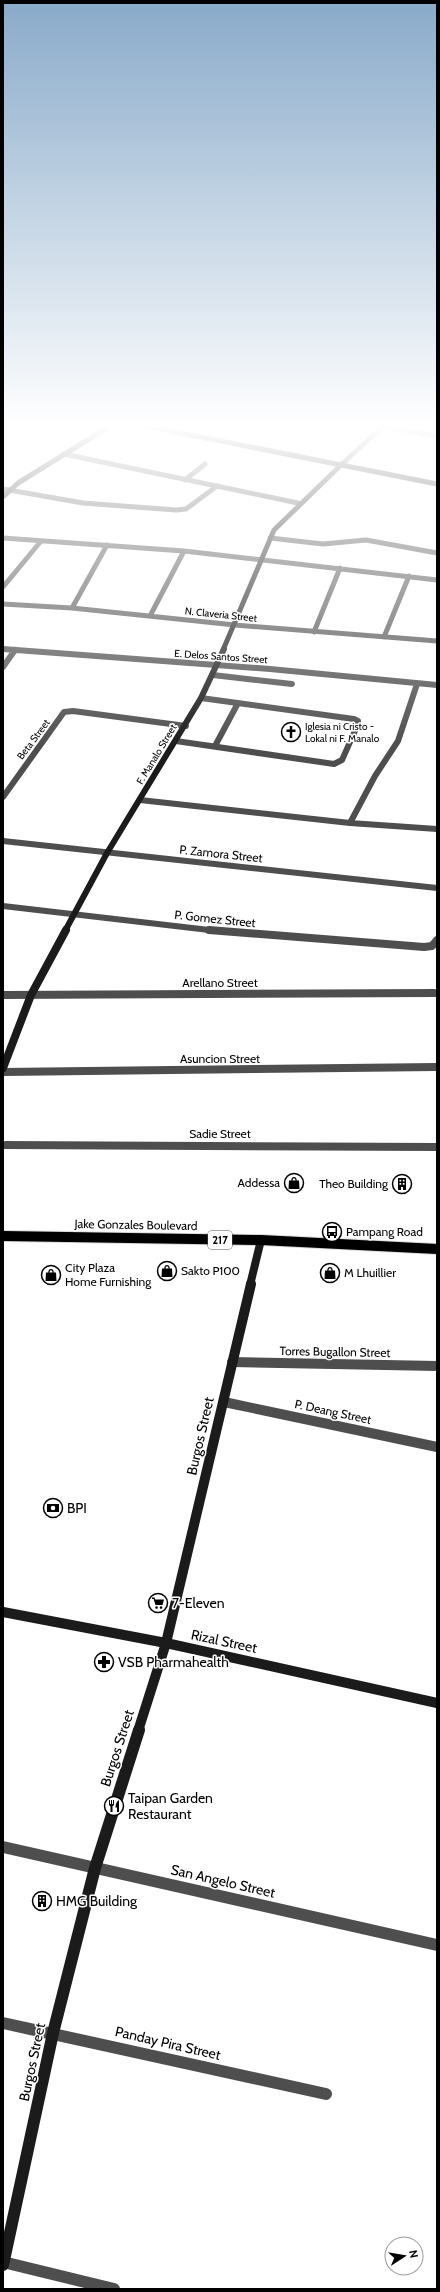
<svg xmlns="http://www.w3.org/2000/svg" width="440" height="2292" font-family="Cabin,sans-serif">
  <rect width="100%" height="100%" fill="#fff"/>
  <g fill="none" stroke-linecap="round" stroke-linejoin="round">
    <!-- primary casing -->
    <g stroke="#dbdbdb" stroke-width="12">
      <path id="primary" d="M 3,1236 L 261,1240 L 437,1249"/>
    </g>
    <!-- lane-far1 -->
    <path stroke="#4e4e4e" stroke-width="5" d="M 185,480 L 205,464
      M 3,489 L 9,490"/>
    <!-- lane -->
    <path stroke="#4e4e4e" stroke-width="6" d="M 213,675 L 292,684
      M 176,741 L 334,764 L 342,760 L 358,724 L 358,721 L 354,719 L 201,698
      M 215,746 L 238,703"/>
    <!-- street-far4 -->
    <path stroke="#4e4e4e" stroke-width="5" d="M 382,426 L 437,436
      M 64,454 L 298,503
      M 342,464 L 383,426
      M 9,490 L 83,503 L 176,510 L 186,509 L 217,486
      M 3,538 L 184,551 L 437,580
      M 270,538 L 323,544 L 366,540 L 437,553
      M 3,587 L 41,541
      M 3,604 L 72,608 L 235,625 L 437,641
      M 72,608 L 107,545
      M 150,616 L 184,551
      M 314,632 L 340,568
      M 384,637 L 409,576
      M 3,649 L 13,650"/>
    <!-- street-far3 -->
    <path stroke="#4e4e4e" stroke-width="6" d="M 3,649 L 270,669 L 437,685
      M 3,667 L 15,650
      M 417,684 L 398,741 L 375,776 L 350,823 L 437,829
      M 3,797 L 64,712 L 73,711 L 186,726
      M 140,800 L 350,823
      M 3,841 L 437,888
      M 3,906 L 218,931"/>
    <!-- street-far2 -->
    <path stroke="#4e4e4e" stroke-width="8" d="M 209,930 L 424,947 L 432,946 L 437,940
      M 3,995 L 437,993
      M 3,1072 L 437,1067
      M 3,1145 L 437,1147"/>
    <!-- street-far1 -->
    <path stroke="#4e4e4e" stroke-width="10" d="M 232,1362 L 437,1366
      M 224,1402 L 437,1447"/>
    <!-- street -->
    <path stroke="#4e4e4e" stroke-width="12" d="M 3,1847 L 437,1945
      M 3,2023 L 326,2094
      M 3,2262 L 114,2289"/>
    <!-- secondary-far4 -->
    <path stroke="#1b1b1b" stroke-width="5" d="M 145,426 L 437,484
      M 3,497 L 18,483 L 110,426
      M 223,650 L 274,530 L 342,464"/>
    <!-- secondary-far3 -->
    <path stroke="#1b1b1b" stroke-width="6" d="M 65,931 L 107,853 L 201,698 L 224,649"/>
    <!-- secondary-far2 -->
    <path stroke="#1b1b1b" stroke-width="8" d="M 3,1068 L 31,995 L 66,930
      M 250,1285 L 261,1240"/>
    <!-- secondary-far1 -->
    <path stroke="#1b1b1b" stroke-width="10" d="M 3,1612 L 166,1643 L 437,1703
      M 138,1731 L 166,1643 L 251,1284"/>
    <!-- secondary -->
    <path stroke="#1b1b1b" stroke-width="12" d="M 3,2265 L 53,2033 L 95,1868 L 139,1730"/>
    <!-- primary -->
    <use href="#primary" stroke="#000" stroke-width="10"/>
  </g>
  <!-- sky -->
  <linearGradient id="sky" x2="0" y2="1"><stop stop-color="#89aaca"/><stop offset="0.57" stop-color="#fff"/><stop offset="1" stop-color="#fff" stop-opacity="0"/></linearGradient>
  <rect width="440" height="747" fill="url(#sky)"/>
  <!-- icons -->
  <defs>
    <g id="church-ring" transform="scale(1)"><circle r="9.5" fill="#fff" stroke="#000" stroke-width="1.5"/><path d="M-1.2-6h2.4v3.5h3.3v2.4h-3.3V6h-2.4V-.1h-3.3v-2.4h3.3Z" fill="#000"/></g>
    <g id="shop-ring" transform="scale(1)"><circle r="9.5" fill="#fff" stroke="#000" stroke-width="1.5"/><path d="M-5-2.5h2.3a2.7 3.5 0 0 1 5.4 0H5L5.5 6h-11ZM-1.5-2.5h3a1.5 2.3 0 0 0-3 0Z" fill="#000"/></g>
    <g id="building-ring" transform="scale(1)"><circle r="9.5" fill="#fff" stroke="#000" stroke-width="1.5"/><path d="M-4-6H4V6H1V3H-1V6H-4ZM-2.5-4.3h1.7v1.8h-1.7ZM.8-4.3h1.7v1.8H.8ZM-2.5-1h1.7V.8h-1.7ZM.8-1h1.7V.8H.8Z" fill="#000"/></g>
    <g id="bus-ring" transform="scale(1)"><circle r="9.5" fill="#fff" stroke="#000" stroke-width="1.5"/><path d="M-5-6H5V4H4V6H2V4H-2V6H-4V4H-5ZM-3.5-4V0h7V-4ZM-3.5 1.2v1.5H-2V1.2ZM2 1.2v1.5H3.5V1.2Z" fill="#000"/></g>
    <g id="bank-ring" transform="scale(1)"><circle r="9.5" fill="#fff" stroke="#000" stroke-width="1.5"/><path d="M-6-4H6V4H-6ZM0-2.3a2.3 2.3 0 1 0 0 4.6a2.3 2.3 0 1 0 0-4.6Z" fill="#000"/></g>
    <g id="supermarket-ring" transform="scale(1)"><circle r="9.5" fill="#fff" stroke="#000" stroke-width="1.5"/><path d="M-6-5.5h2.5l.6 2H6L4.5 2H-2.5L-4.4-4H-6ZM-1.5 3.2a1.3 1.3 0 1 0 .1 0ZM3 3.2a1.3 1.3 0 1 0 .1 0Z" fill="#000"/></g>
    <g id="pharmacy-ring" transform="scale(1)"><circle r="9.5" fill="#fff" stroke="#000" stroke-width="1.5"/><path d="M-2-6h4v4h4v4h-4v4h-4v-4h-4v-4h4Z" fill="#000"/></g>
    <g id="restaurant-ring" transform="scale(1)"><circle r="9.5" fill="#fff" stroke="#000" stroke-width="1.5"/><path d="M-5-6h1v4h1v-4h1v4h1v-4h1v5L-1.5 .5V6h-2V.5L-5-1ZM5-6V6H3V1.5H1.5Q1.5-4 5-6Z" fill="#000"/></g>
  </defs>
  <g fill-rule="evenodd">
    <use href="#church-ring" x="291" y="732"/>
    <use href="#shop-ring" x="294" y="1183"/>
    <use href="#building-ring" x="402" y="1184"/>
    <use href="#bus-ring" x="332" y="1232"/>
    <use href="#shop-ring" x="167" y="1271"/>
    <use href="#shop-ring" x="330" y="1273"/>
    <use href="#shop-ring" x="51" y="1275"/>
    <use href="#bank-ring" x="53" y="1508"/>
    <use href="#supermarket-ring" x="158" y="1603"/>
    <use href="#pharmacy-ring" x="104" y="1662"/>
    <use href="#restaurant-ring" x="114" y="1806"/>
    <use href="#building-ring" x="42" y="1901"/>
  </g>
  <g text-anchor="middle" stroke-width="3" stroke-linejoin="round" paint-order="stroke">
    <!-- far-street labels -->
    <g font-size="10" fill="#000" stroke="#fff">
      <text transform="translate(221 614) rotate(6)" y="4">N. Claveria Street</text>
      <text transform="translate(221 656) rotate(4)" y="4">E. Delos Santos Street</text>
      <text transform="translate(33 739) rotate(-53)" y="4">Beta Street</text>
      <text transform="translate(156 754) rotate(-59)" y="4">F. Manalo Street</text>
    </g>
    <!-- far-poi labels -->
    <g font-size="10" fill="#000" stroke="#fff" text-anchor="start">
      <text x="305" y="730">Iglesia ni Cristo -<tspan x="305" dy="12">Lokal ni F. Manalo</tspan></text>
    </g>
    <!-- shield labels -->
    <rect fill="#fff" stroke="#4c4c4c" stroke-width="1" x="208" y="1231" width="24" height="18" rx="3"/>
    <g font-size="11" font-weight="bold" fill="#000">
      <text x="220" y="1244">217</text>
    </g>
    <!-- street labels -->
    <g font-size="12" fill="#000" stroke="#fff">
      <text transform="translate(221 854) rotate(6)" y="4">P. Zamora Street</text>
      <text transform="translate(215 919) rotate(6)" y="4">P. Gomez Street</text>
      <text x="220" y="987">Arellano Street</text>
      <text x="220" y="1063">Asuncion Street</text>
      <text x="220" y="1138">Sadie Street</text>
      <text transform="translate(136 1225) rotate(1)" y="4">Jake Gonzales Boulevard</text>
      <text transform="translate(335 1352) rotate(1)" y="4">Torres Bugallon Street</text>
      <text transform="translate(333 1412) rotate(12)" y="4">P. Deang Street</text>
    </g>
    <!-- poi labels -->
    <g font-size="12" fill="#000" stroke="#fff" text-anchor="start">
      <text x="280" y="1187" text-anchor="end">Addessa</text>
      <text x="388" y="1188" text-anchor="end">Theo Building</text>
      <text x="346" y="1236">Pampang Road</text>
      <text x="65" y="1272">City Plaza<tspan x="65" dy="14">Home Furnishing</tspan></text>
      <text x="181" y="1275">Sakto P100</text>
      <text x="344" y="1277">M Lhuillier</text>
    </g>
    <!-- near-street labels -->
    <g font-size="14" fill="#000" stroke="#fff">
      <text transform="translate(200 1436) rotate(-77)" y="5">Burgos Street</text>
      <text transform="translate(224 1641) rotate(12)" y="5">Rizal Street</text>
      <text transform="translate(117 1748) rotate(-72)" y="5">Burgos Street</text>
      <text transform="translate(223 1881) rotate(13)" y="5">San Angelo Street</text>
      <text transform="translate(168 2043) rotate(13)" y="5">Panday Pira Street</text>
      <text transform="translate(32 2062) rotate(-78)" y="5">Burgos Street</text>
    </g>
    <!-- near-poi labels -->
    <g font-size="14" fill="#000" stroke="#fff" text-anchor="start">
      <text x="67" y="1513">BPI</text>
      <text x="172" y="1608">7-Eleven</text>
      <text x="118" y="1667">VSB Pharmahealth</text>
      <text x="128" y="1803">Taipan Garden<tspan x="128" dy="16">Restaurant</tspan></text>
      <text x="56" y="1906">HMG Building</text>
    </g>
  </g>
  <!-- border -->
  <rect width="440" height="2292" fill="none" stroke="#000000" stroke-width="8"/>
  <!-- north arrow -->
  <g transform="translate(404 2256) rotate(78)"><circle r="19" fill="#ffffff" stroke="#999999"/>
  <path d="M0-3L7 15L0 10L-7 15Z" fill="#000000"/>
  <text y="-6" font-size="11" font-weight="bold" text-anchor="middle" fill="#000000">N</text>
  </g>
</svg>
